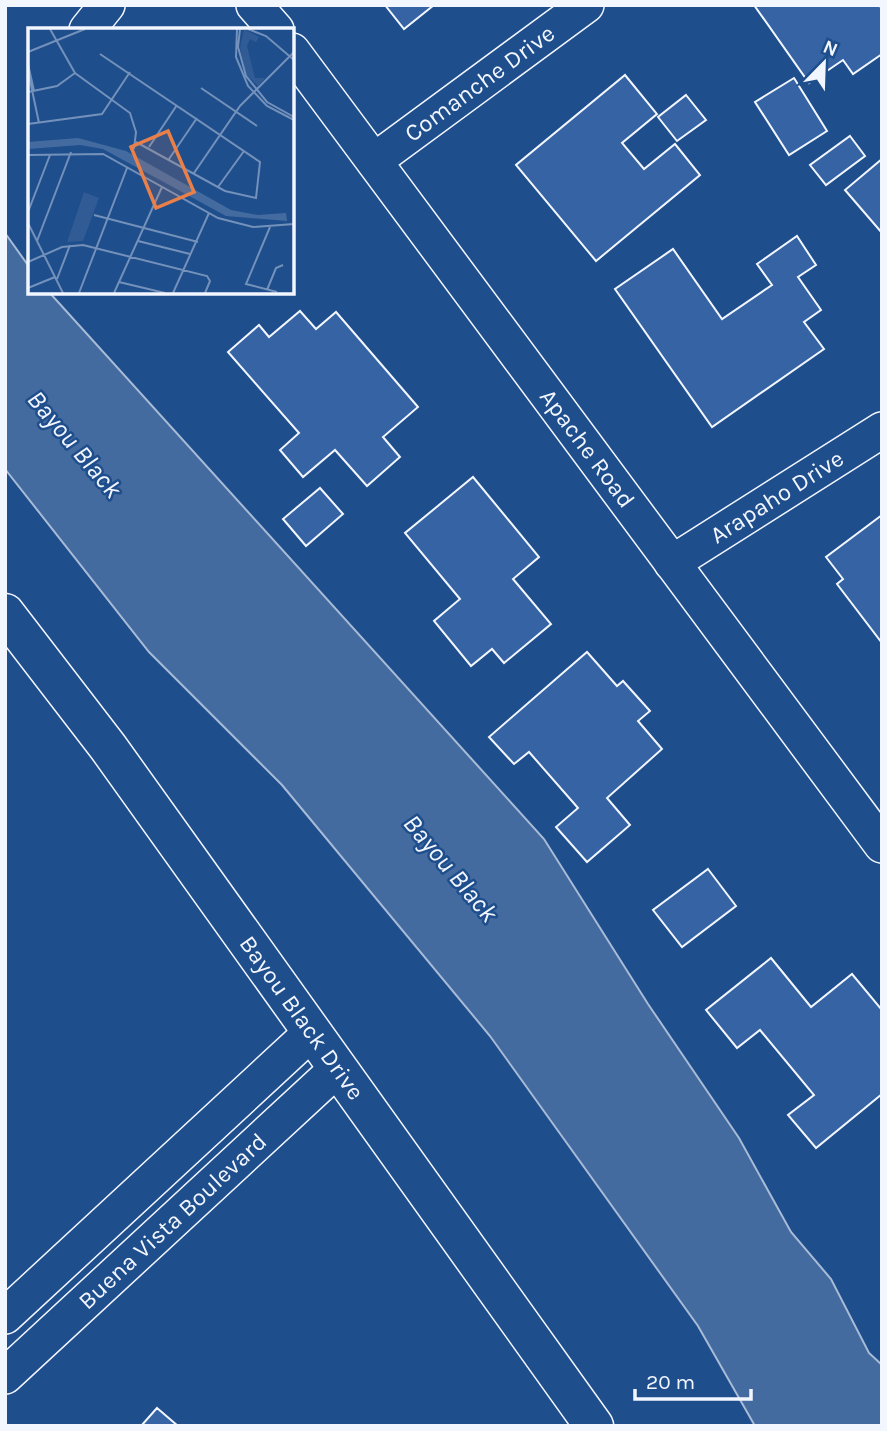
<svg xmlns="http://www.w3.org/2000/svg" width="887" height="1431" font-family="Karla,sans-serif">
  <rect width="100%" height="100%" fill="#1f4e8c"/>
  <!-- water -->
  <path fill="#446ba0" stroke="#a8bbd7" stroke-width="2" d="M 5,233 L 30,268 L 30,292 L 49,292 L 544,839 L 648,1004 L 739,1138 L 791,1232 L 831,1279 L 869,1353 L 882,1365 L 882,1426 L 755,1426 L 698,1326 L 490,1036 L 282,785 L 149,652 L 5,469 Z"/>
  <!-- building -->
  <path fill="#3563a3" stroke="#f2f6ff" stroke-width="2" d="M 385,5 L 434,5 L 404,29 Z
    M 754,5 L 879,5 L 882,9 L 882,54 L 853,74 L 843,60 L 809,83 Z
    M 625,75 L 657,114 L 622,143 L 644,169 L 675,144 L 700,175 L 596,261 L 516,165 Z
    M 794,78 L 827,131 L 789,155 L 755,102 Z
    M 686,95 L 706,120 L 677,141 L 658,117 Z
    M 850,136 L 865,156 L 826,185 L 810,165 Z
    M 882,159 L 882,233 L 845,190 Z
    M 797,236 L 816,265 L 798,277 L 821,310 L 804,322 L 824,349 L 712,427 L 615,289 L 673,249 L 722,319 L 772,285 L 757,264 Z
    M 300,311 L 316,329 L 336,312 L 418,407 L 383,437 L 400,457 L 367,486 L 335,450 L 303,477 L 280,450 L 299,433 L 228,352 L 259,325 L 269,337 Z
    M 473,477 L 539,557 L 513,579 L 551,624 L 504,663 L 492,649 L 471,666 L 434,621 L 460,599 L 405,533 Z
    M 320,488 L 343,514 L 306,546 L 283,519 Z
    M 882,515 L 882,643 L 837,584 L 843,579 L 826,557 Z
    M 587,652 L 617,686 L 623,681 L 650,711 L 638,721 L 662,749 L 607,798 L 630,825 L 587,862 L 556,827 L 578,808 L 529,752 L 514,764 L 489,737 Z
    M 708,869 L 736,906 L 682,947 L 653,910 Z
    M 771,958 L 811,1007 L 852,974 L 882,1010 L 882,1094 L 816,1148 L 788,1115 L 814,1095 L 760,1030 L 737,1048 L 706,1010 Z
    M 157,1408 L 178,1426 L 141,1426 Z"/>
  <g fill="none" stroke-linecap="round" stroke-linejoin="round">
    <!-- minor casing -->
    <g stroke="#f2f6ff" stroke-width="38">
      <g id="minor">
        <path d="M 254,5 L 276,30"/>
        <path d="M 87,30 L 107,5"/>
        <path id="s1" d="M 292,51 L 882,845"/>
        <path id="s2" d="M 374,161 L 586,5"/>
        <path id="s3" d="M 672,563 L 882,430"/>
        <path d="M 5,1316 L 312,1032"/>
        <path id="s4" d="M 5,1376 L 338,1068"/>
      </g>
    </g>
    <!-- secondary casing -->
    <g stroke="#f2f6ff" stroke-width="41">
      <g id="secondary">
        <path id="s5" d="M 5,613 L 108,747 L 594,1426"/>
      </g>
    </g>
    <!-- minor -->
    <use href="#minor" stroke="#1f4e8c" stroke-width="35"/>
    <!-- secondary -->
    <use href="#secondary" stroke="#1f4e8c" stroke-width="38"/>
  </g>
  <g text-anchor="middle" stroke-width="5" stroke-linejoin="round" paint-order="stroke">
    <!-- street labels -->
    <g font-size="24" fill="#f2f6ff" stroke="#1f4e8c">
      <text dy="8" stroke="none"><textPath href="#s2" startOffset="131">Comanche Drive</textPath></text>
      <text dy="8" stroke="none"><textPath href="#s1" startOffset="495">Apache Road</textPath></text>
      <text dy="8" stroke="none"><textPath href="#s3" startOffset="124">Arapaho Drive</textPath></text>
      <text dy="8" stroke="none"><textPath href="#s5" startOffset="502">Bayou Black Drive</textPath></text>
      <text dy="8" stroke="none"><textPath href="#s4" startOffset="228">Buena Vista Boulevard</textPath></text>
    </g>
    <!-- water labels -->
    <g font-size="26" font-style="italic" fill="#f2f6ff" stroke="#1f4e8c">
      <text transform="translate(75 444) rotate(50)" y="9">Bayou Black</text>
      <text transform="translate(451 868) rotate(50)" y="9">Bayou Black</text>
    </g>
  </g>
  <!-- overview -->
  <g transform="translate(28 28)">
    <rect width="266" height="266" fill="#1f4e8c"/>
    <path d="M 216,1 L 231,9 L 228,14 L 222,11 L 219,18 L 227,50 L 237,50 L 230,58 L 218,46 L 212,20 ZM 56,164 L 71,170 L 55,213 L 39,214 Z" fill="#305b95"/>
    <path d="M 50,110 L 98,123 L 203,182 L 230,187 L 258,185 L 259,193 L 198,188 L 75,121 L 52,117 L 0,121 L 0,114 Z" fill="#446ba0"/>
    <path fill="none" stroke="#7391ba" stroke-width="2" d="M 22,1 L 47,45 L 102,85 L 108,104 L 106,121M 209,1 L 208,29 L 220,58 L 239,78 L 266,92M 212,1 L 210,19 L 218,48 L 239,74 L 266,89M 220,1 L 238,8 L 266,32M 0,24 L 57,1M 72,26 L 232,134 L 228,170 L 197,163 L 108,114M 0,36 L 6,63M 0,43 L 11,95M 173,60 L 229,98M 0,64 L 29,58 L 47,45M 0,96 L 74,86 L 102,44M 121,119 L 149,77M 0,127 L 75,126 L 190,190 L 225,199 L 266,196M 141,131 L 169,90M 166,145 L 212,78 L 266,24M 266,156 L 266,189M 190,159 L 216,123M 0,184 L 22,127M 66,187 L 170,214M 0,195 L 35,265M 242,199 L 218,256 L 249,264M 9,213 L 43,124M 110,213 L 162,226M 0,234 L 34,219 L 55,217 L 179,248 L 182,253 L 177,265M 29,251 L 42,217M 91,254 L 137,265M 0,260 L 27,249M 239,262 L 248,240 L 255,237M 51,265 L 99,140M 86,265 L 134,159M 145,265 L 181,185"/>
    <path fill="#ea8049" fill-opacity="0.15" stroke="#ea8049" stroke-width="3.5" d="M 140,103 L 166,164 L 128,180 L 103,119 Z"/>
    <rect width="266" height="266" fill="none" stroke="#f2f6ff" stroke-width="3.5"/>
  </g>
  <!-- border -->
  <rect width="887" height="1431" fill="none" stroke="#f2f6ff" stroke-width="14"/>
  <!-- north arrow -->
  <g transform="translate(824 63) rotate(23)" stroke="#1f4e8c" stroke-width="5" paint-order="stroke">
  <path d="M0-5L12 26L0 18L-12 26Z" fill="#f2f6ff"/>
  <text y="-10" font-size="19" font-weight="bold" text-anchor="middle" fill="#f2f6ff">N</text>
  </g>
  <!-- scale -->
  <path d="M635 1389v10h116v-10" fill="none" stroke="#f2f6ff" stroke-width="3.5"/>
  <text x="646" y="1389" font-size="21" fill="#f2f6ff" stroke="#1f4e8c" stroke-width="5" paint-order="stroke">20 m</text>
</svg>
